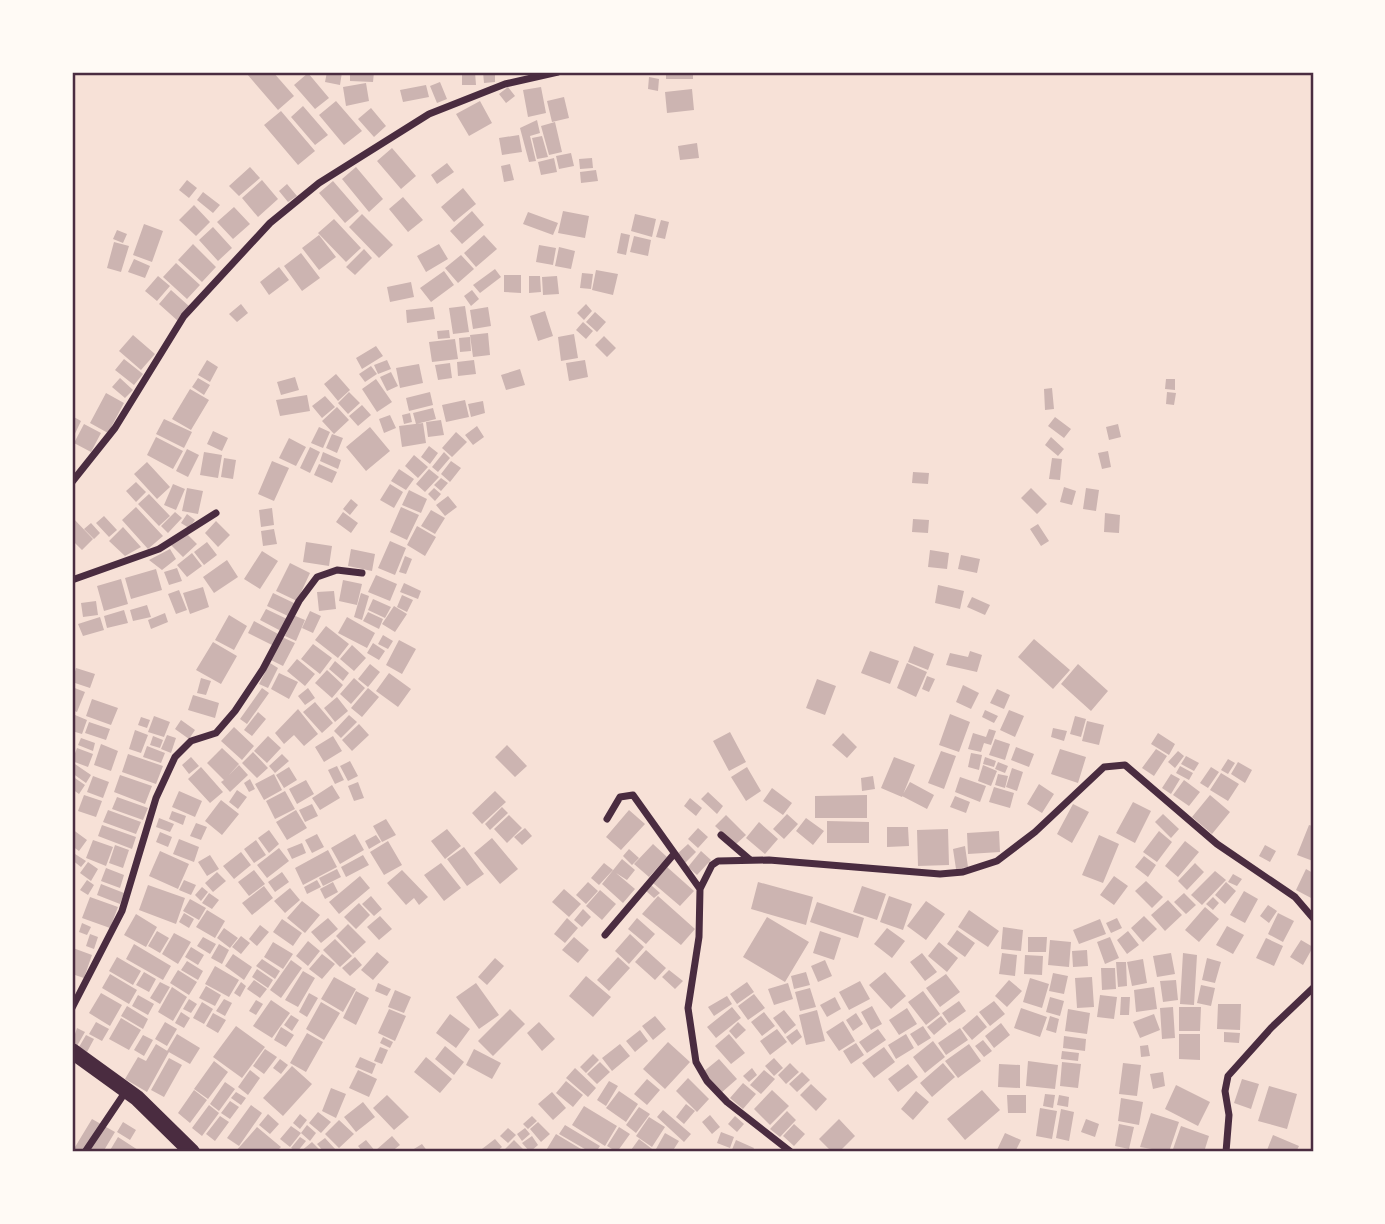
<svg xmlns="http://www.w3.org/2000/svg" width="1385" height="1224" font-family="Lato,sans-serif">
  <rect width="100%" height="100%" fill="#f7e1d7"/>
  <!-- building -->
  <path fill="#ccb4b1" d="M 250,72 L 273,72 L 294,96 L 278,110 L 247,74 Z
    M 327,72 L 342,72 L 340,85 L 325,82 Z
    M 350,72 L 374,72 L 373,82 L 350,81 Z
    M 462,72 L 475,72 L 476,85 L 462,85 Z
    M 483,72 L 495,72 L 495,82 L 484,83 Z
    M 666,72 L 693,72 L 693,79 L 666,79 Z
    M 308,73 L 329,98 L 315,109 L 294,85 Z
    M 649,77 L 659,79 L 658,91 L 648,89 Z
    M 440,82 L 447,99 L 437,103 L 430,86 Z
    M 366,83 L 369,101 L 346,106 L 343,87 Z
    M 426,85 L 429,97 L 403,102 L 400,90 Z
    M 508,87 L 515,96 L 506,103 L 499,94 Z
    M 541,87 L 546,113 L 528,117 L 523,90 Z
    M 692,89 L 694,110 L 667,113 L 665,92 Z
    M 564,97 L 569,118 L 552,122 L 547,101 Z
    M 336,101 L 362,131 L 344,145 L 319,115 Z
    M 480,101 L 492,123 L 469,136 L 456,114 Z
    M 303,106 L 328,135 L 315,145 L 291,117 Z
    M 371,108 L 386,126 L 374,137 L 358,119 Z
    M 281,111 L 315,151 L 298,165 L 264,125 Z
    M 537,120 L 540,133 L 530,136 L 536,161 L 529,162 L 520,128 Z
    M 555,122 L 562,152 L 549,155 L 541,126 Z
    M 519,135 L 522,152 L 502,155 L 499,138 Z
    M 542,136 L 548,157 L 537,159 L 532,138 Z
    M 697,143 L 699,158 L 680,160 L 678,146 Z
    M 392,148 L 416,176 L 401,189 L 377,161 Z
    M 571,153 L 574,166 L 559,169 L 556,156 Z
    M 554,158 L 557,172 L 541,175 L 538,162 Z
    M 592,158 L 593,168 L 580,169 L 579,159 Z
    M 447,163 L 454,172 L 437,184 L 431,175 Z
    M 510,164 L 514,180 L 504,182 L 501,166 Z
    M 250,167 L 260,178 L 239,196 L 229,186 Z
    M 356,167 L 383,199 L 369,212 L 342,179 Z
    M 596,170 L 598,181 L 581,183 L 580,172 Z
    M 187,180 L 197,188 L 189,198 L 179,190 Z
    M 262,180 L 278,199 L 258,217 L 242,198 Z
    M 333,181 L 359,211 L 345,223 L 319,193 Z
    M 287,184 L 297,196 L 288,202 L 279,191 Z
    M 463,188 L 476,204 L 454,222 L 441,207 Z
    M 203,192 L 220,205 L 213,213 L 197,200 Z
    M 403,197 L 423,220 L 408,232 L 389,209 Z
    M 194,205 L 210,222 L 196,236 L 179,220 Z
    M 234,207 L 250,224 L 233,239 L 217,222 Z
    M 472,211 L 484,225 L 462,244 L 450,231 Z
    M 563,211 L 589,216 L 585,238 L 558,233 Z
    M 528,212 L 558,223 L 553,235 L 523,224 Z
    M 362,214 L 393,245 L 379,258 L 349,227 Z
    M 635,214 L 656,219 L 652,237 L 631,231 Z
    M 334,219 L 361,248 L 346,262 L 318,233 Z
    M 661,220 L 669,222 L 665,239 L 656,237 Z
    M 144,224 L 163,231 L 152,262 L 133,255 Z
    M 213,227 L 232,248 L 218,261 L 199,240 Z
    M 117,230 L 127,234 L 123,243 L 113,239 Z
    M 621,233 L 630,235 L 626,255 L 617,253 Z
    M 319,235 L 336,257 L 319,270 L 302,248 Z
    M 484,235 L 497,249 L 476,267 L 464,253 Z
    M 634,236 L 651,240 L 648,256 L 630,252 Z
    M 114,242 L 129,246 L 121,272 L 107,268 Z
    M 193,244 L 216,267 L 202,282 L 178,260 Z
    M 439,244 L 448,259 L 426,272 L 417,256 Z
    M 539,245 L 556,248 L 553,265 L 536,262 Z
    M 559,247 L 575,251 L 571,269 L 555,266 Z
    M 364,249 L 372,258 L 355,275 L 346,267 Z
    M 301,253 L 320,278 L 302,291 L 284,266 Z
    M 461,255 L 474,269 L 458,283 L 445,268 Z
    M 134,259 L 150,266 L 145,278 L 128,272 Z
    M 176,263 L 200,285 L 187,299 L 163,277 Z
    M 279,267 L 289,280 L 269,295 L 260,282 Z
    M 495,269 L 501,277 L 480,293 L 473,285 Z
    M 596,270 L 618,274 L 613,295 L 592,290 Z
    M 444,271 L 454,285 L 431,302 L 420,288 Z
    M 582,273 L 593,274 L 591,289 L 580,288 Z
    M 504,275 L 521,275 L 521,293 L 504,292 Z
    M 158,276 L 170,286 L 157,301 L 145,291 Z
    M 529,276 L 540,276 L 541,292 L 529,293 Z
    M 557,276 L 559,294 L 543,295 L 542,277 Z
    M 411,282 L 414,297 L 390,302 L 387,287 Z
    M 171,290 L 190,307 L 178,321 L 159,304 Z
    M 472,290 L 479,299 L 471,306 L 464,296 Z
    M 241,304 L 248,313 L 237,322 L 229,314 Z
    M 586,304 L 592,311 L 584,320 L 577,313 Z
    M 465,306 L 469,332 L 453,334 L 449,308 Z
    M 433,307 L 435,319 L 407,323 L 406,310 Z
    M 488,307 L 491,326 L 473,329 L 470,310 Z
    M 545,311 L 553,336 L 538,341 L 530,316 Z
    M 595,312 L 606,322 L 597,332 L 586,322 Z
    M 583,322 L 593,331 L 586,339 L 576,330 Z
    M 449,330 L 450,338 L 438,339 L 437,331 Z
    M 488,333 L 490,355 L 473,357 L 470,335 Z
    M 574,334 L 578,358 L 561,361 L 558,337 Z
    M 133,335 L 155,354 L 141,370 L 119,351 Z
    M 604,336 L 616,348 L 607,357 L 595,345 Z
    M 470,337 L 471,351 L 460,352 L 459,338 Z
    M 455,339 L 458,359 L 432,362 L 429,342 Z
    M 376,346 L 383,356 L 362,369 L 356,358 Z
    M 124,359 L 143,374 L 134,385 L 115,370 Z
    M 207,360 L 218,367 L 210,382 L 198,375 Z
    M 387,360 L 391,369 L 378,374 L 374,365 Z
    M 474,360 L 476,374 L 458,376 L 457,362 Z
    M 585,360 L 588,377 L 569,381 L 566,363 Z
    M 450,363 L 452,378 L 438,380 L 435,365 Z
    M 419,364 L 423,383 L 400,388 L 396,368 Z
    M 371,366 L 377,374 L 365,382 L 359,374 Z
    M 520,369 L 525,385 L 506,390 L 501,375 Z
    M 391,372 L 398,386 L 387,391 L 380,377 Z
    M 336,374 L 350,390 L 338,401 L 324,384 Z
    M 295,377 L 299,390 L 281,395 L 277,382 Z
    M 120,378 L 133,390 L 125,398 L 112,387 Z
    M 198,378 L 210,385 L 204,395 L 192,387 Z
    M 376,379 L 392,402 L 377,412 L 362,389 Z
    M 1166,379 L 1175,379 L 1175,390 L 1165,389 Z
    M 1052,388 L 1054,409 L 1045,410 L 1044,389 Z
    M 190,389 L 209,400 L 191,430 L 172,419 Z
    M 349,392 L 360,403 L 348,414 L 338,403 Z
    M 430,392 L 433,405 L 409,411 L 406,398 Z
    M 1167,392 L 1176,393 L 1174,405 L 1166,404 Z
    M 106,393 L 124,403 L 108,433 L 90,423 Z
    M 307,395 L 310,411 L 280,416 L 276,400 Z
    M 325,396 L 335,407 L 322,418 L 312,406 Z
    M 465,400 L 469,417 L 446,422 L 442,405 Z
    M 483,401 L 485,413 L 471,417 L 468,404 Z
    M 362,405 L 371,415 L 358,426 L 349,416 Z
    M 337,407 L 349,420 L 334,434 L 322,421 Z
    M 433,408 L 436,419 L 416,424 L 413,413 Z
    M 410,413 L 412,422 L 404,424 L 402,415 Z
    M 390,415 L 396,428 L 384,433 L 379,419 Z
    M 72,416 L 81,421 L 72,440 Z
    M 1055,417 L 1071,429 L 1064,438 L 1048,426 Z
    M 164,419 L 192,432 L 184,448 L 156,434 Z
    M 441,420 L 444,435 L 428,437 L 426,422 Z
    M 423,423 L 426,443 L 402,447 L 399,426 Z
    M 84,424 L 101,433 L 91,452 L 74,443 Z
    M 1118,424 L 1121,437 L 1109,440 L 1106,427 Z
    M 477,426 L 484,437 L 473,445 L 465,435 Z
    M 319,427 L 330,432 L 323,448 L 311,443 Z
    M 370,427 L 390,451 L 366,471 L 346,447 Z
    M 213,431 L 228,438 L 222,451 L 207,444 Z
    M 456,432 L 467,442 L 452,457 L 442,448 Z
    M 332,434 L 343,438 L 337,453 L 326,448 Z
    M 156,437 L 183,451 L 173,469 L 147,455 Z
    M 1051,437 L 1064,449 L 1058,456 L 1045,445 Z
    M 289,438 L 306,447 L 296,466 L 279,458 Z
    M 429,446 L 438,453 L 430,464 L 421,457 Z
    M 310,447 L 320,452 L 310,473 L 300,468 Z
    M 187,449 L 199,455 L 188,477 L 176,471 Z
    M 1108,451 L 1111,467 L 1102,469 L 1098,453 Z
    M 204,452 L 222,455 L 218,478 L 200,475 Z
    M 323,452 L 341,460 L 338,469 L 320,461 Z
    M 444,452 L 450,458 L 438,472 L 432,467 Z
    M 414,455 L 428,467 L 418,478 L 405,466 Z
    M 224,458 L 236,460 L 233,479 L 221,477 Z
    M 1052,458 L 1062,459 L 1060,480 L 1049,479 Z
    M 272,461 L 289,468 L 274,501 L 258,494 Z
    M 451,461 L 461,468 L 450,482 L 441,474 Z
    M 147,462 L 170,487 L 157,499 L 134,474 Z
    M 319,464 L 337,472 L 332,483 L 314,475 Z
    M 399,469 L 414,479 L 406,490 L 391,481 Z
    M 429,469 L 439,477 L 425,492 L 416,484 Z
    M 913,472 L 929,473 L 928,484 L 912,483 Z
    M 441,478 L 448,483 L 441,491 L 434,485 Z
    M 136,482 L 146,492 L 136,502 L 126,491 Z
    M 173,484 L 185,489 L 176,510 L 164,505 Z
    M 390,484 L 403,492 L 394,508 L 380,500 Z
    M 1064,487 L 1076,491 L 1072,505 L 1060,502 Z
    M 187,488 L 203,491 L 198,514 L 182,511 Z
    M 434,488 L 441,494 L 435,501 L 428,494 Z
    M 1031,488 L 1047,504 L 1037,514 L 1021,498 Z
    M 1086,488 L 1099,490 L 1096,511 L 1083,509 Z
    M 409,490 L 427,499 L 421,513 L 402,505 Z
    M 149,494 L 170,516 L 159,526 L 138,504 Z
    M 448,496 L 457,507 L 445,516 L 436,505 Z
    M 351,499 L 358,505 L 350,515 L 343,509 Z
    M 136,507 L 163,536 L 148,549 L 122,520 Z
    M 401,507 L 419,515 L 407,540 L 390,532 Z
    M 272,508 L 274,525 L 261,527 L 259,510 Z
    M 431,510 L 445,518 L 435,534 L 421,526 Z
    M 175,512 L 182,518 L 168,533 L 161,526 Z
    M 343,512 L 358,523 L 351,533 L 336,522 Z
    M 1105,513 L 1120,515 L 1119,533 L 1104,532 Z
    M 187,514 L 195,520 L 189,528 L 181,523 Z
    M 104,516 L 117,530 L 109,537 L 96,523 Z
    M 72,517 L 93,539 L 82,550 L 72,540 Z
    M 913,519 L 929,520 L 928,533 L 912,532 Z
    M 216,521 L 230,535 L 218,547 L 205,533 Z
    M 91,523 L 100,533 L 94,539 L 84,529 Z
    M 1038,524 L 1049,541 L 1041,546 L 1030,529 Z
    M 417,526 L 436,537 L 425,556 L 407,545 Z
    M 123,527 L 141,547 L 125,556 L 109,541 Z
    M 274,529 L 277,544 L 263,546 L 261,531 Z
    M 187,534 L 197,544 L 183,557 L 169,543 Z
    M 390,541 L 406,548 L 395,575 L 378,568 Z
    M 207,542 L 217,555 L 204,565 L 194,552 Z
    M 306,542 L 332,546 L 329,566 L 303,562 Z
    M 170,549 L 176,559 L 162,570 L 149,560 Z
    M 351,549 L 375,554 L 372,571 L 348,566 Z
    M 930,550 L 949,553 L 947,569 L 928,567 Z
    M 262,551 L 278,561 L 260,589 L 244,579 Z
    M 192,553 L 202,566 L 187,577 L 177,565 Z
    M 961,555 L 980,559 L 977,573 L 958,569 Z
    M 405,556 L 412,559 L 406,574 L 399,572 Z
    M 227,560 L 238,577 L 214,593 L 203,577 Z
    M 290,563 L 310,573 L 297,601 L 276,591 Z
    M 177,568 L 182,581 L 169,585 L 164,572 Z
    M 156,569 L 162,590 L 131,599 L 125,578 Z
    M 376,575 L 397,584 L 390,601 L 368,592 Z
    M 121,579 L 128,604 L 104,611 L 97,586 Z
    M 343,580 L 362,584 L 357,605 L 339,601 Z
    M 404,583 L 421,591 L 418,599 L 400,592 Z
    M 938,585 L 964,591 L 960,609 L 935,603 Z
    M 203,587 L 209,607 L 190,614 L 183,593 Z
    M 179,590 L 187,610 L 176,614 L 168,594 Z
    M 334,591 L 336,609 L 319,611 L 317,592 Z
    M 273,593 L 296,604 L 290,617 L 267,606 Z
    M 361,593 L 369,596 L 362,620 L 354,617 Z
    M 402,595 L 413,600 L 407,612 L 397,607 Z
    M 972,597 L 990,605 L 985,615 L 967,607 Z
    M 373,599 L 391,607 L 385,618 L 368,610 Z
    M 96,601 L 98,615 L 83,617 L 81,603 Z
    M 147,605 L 151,617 L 133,621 L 130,610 Z
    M 394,606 L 407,614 L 395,632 L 382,624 Z
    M 266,609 L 287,619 L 281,631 L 260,620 Z
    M 124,610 L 128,623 L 107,628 L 104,616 Z
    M 310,611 L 321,616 L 313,633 L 302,628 Z
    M 368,612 L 383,619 L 379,629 L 363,621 Z
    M 165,613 L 168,622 L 151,629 L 148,620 Z
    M 229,615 L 247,626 L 234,650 L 215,640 Z
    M 293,615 L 305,620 L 296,641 L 285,636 Z
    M 100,617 L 104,630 L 83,636 L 78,624 Z
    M 347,617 L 375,633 L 367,648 L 338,633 Z
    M 254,621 L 280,635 L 274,646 L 248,633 Z
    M 326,626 L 349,644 L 338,658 L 315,640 Z
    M 383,635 L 393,641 L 388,649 L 378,644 Z
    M 282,637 L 295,643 L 283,666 L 271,660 Z
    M 1034,639 L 1070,670 L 1053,689 L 1018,657 Z
    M 399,640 L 416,649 L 402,674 L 386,665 Z
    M 213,642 L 237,656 L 221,684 L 196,670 Z
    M 373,643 L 385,651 L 379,660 L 367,653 Z
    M 313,644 L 332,658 L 320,674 L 301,659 Z
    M 352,645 L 366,658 L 354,671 L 340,659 Z
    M 914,646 L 934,654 L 928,670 L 908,662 Z
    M 870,651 L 899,661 L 890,684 L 861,673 Z
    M 970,651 L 982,655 L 977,672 L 946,665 L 950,653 L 968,657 Z
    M 297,659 L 315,674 L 305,686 L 287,671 Z
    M 335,661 L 349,673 L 343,681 L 329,669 Z
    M 270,663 L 278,668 L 268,688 L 259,684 Z
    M 907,663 L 927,672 L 916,697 L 897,688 Z
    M 370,664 L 380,672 L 368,687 L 358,679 Z
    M 1078,664 L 1108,691 L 1091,711 L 1061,684 Z
    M 76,668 L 95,674 L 90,688 L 72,682 Z
    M 327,670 L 343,685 L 332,698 L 315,683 Z
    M 279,673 L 298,682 L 289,699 L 271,689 Z
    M 389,673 L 411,689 L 398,707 L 376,691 Z
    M 927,676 L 935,679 L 929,692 L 922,689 Z
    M 201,678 L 211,681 L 206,695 L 197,693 Z
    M 354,678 L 365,688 L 351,704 L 340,694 Z
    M 817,679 L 836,686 L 825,715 L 806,708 Z
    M 963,685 L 979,693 L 971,709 L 956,702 Z
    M 72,687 L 85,692 L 77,712 L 72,710 Z
    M 262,688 L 269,693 L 247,724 L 240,719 Z
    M 308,688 L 315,698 L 305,705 L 298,696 Z
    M 368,688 L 379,697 L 362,717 L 351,708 Z
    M 997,689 L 1010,695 L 1004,709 L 990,703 Z
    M 193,695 L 219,703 L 215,718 L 188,710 Z
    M 337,697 L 348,711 L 335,722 L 324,708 Z
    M 92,699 L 118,708 L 111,725 L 86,716 Z
    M 315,702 L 333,723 L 322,733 L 303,712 Z
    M 298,709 L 318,734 L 304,746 L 294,735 L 284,744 L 275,733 Z
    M 985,710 L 998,716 L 994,723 L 982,717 Z
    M 1009,710 L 1024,716 L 1015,737 L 1000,730 Z
    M 258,712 L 266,719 L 252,736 L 244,730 Z
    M 950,714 L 970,722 L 959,752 L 939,745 Z
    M 75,715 L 87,720 L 82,734 L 72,731 Z
    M 349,715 L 357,722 L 341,738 L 334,731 Z
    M 154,716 L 170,722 L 164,737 L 148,732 Z
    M 1075,716 L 1086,719 L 1081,737 L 1070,734 Z
    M 141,717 L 150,720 L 147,728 L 138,725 Z
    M 181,720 L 195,730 L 189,739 L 175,729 Z
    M 1087,721 L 1104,725 L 1099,745 L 1082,741 Z
    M 89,722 L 110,729 L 106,740 L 85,733 Z
    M 359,724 L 369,735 L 352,751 L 342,740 Z
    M 234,727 L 254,746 L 242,760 L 221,741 Z
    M 1053,728 L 1067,731 L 1064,741 L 1051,737 Z
    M 989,729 L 996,731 L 991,745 L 984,743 L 981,752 L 968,749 L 973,733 L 986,737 Z
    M 135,730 L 148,735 L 141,753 L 129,749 Z
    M 730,732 L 746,762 L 729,771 L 713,741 Z
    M 843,733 L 857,747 L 847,758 L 832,745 Z
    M 1158,733 L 1175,744 L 1169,755 L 1151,744 Z
    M 167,735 L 176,738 L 171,753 L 161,749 Z
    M 153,736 L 163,740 L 160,748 L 150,745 Z
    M 268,736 L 281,748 L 267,763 L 254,751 Z
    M 333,736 L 342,751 L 324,762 L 315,747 Z
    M 81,738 L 95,743 L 93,751 L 78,745 Z
    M 995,739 L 1010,744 L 1005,760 L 989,755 Z
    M 101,744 L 118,751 L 111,771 L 94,765 Z
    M 507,745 L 527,766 L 515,777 L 495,757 Z
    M 147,746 L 165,753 L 161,763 L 143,757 Z
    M 1016,747 L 1034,754 L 1029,767 L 1011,760 Z
    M 77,748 L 93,754 L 88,767 L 72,761 Z
    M 222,748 L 239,764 L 229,775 L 239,765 L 248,775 L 230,792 L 221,782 L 224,780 L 207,763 Z
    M 1060,749 L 1086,757 L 1078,783 L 1051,774 Z
    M 1156,749 L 1167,756 L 1154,776 L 1142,768 Z
    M 941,751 L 956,756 L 944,789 L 928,783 Z
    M 1178,751 L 1184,756 L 1175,768 L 1168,762 Z
    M 253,752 L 268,768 L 257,778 L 242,763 Z
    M 971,753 L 982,755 L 979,770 L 968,767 Z
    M 128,754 L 163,766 L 156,784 L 122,772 Z
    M 282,754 L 289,761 L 275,773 L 269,766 Z
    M 1186,756 L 1199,763 L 1194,771 L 1181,764 Z
    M 191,757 L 199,766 L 189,774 L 182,765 Z
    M 894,757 L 915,765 L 902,797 L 881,788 Z
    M 985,757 L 996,761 L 994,767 L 983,764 Z
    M 1228,759 L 1235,763 L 1228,774 L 1221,770 Z
    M 350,761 L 358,776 L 348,781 L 340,766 Z
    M 72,762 L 91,775 L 86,783 L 72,773 Z
    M 998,762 L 1008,766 L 1005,773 L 995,769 Z
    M 1238,762 L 1252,770 L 1245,783 L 1231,774 Z
    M 983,765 L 997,771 L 991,786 L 978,781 Z
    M 337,766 L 344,780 L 335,784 L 328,770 Z
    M 1180,766 L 1193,773 L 1189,780 L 1176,773 Z
    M 201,767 L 223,792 L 210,803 L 188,779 Z
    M 289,767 L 297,780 L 284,788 L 276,775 Z
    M 747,767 L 761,791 L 746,801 L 731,777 Z
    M 1211,767 L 1219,772 L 1208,788 L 1200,783 Z
    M 1012,768 L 1023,772 L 1017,791 L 1006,787 Z
    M 1221,773 L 1239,784 L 1228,801 L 1210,790 Z
    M 274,774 L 282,790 L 264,800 L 255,784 Z
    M 998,774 L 1008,776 L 1005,788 L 995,785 Z
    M 1171,774 L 1180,779 L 1171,794 L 1162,788 Z
    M 120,775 L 152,786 L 145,804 L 114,792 Z
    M 72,776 L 85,785 L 79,794 L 72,789 Z
    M 93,776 L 109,782 L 103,798 L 87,792 Z
    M 873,776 L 875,789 L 862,791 L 861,778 Z
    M 960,777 L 986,786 L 980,802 L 955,792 Z
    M 250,779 L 255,789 L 249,792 L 244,783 Z
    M 306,780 L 314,794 L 297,804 L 289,789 Z
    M 1184,780 L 1200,792 L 1189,806 L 1173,795 Z
    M 358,782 L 364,798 L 354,801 L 348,786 Z
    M 910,782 L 934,795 L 927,809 L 902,796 Z
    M 1039,784 L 1054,794 L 1042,813 L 1027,804 Z
    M 332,785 L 340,798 L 320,810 L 312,798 Z
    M 994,787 L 1014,793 L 1010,808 L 989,802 Z
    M 772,788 L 792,803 L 783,815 L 763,801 Z
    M 237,790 L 247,797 L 238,809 L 229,802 Z
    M 179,791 L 202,801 L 195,817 L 172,807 Z
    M 285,791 L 295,809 L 275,819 L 266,801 Z
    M 495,791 L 506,802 L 482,824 L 472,813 Z
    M 708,792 L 723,806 L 717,814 L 701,799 Z
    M 84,795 L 102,801 L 96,817 L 78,811 Z
    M 867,795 L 867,818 L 815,818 L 815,796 Z
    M 1210,795 L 1230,812 L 1212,834 L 1192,817 Z
    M 955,796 L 970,802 L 966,813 L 950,807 Z
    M 117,797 L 148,808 L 143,820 L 112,809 Z
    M 690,798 L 702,808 L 696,816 L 684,806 Z
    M 221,800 L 239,814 L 222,835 L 205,821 Z
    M 1133,802 L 1151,811 L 1135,843 L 1116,833 Z
    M 312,804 L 318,816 L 305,822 L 299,810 Z
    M 1073,804 L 1089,812 L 1072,843 L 1057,834 Z
    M 502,807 L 508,813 L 490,830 L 485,824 Z
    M 108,810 L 141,822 L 136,834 L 103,822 Z
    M 296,810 L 307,828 L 287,840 L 276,822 Z
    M 629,810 L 645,824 L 621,850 L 606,837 Z
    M 172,811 L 186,816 L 183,825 L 169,819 Z
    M 787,814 L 798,824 L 784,839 L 773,829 Z
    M 1163,814 L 1179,829 L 1171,838 L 1155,822 Z
    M 509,815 L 522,828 L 507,843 L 494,829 Z
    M 726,815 L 746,835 L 735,845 L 715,826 Z
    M 159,818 L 174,824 L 170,832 L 156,827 Z
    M 806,818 L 824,831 L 813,845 L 796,831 Z
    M 386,819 L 396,835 L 382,842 L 373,826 Z
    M 827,821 L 869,822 L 869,843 L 827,843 Z
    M 759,822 L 778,839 L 765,854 L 746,838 Z
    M 196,823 L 207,827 L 201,840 L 190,836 Z
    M 102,825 L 136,837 L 132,849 L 98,836 Z
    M 1309,825 L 1313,826 L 1313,861 L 1297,855 Z
    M 887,827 L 908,827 L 909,846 L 887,847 Z
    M 525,828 L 532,836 L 522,845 L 514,837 Z
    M 698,828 L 708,837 L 698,848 L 688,839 Z
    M 72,829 L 87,840 L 79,851 L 72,846 Z
    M 447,829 L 461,846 L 445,859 L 431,841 Z
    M 948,829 L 949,865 L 918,866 L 917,830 Z
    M 269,830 L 279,844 L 269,853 L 258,838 Z
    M 999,831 L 1000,852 L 968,854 L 967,833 Z
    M 1159,831 L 1172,842 L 1157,862 L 1143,852 Z
    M 160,832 L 172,837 L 168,847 L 156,842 Z
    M 317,834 L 324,847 L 312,853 L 305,840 Z
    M 355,834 L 364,850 L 340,864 L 331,848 Z
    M 376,835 L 381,842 L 369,849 L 365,841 Z
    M 1099,835 L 1119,844 L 1103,883 L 1082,875 Z
    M 492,838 L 518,869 L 500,884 L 474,853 Z
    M 179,839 L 199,847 L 194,862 L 173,854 Z
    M 93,840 L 113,847 L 106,866 L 86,858 Z
    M 256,840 L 266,855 L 254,863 L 244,849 Z
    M 388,841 L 402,865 L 384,875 L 370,852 Z
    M 1185,841 L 1199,852 L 1178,877 L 1165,866 Z
    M 302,843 L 306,853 L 292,859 L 287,849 Z
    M 653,844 L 667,857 L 649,877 L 634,864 Z
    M 688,844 L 696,852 L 684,864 L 676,855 Z
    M 115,845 L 129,850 L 123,868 L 109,863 Z
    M 1265,845 L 1276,851 L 1270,862 L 1259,856 Z
    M 965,846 L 968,867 L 956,869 L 953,849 Z
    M 464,847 L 484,874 L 467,886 L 447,859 Z
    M 279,848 L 289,861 L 267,878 L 257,865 Z
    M 629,849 L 639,858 L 632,865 L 623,856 Z
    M 328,850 L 337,867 L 303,885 L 295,868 Z
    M 160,851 L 189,864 L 178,889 L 149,876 Z
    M 701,851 L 711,860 L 697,875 L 688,867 Z
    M 241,852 L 251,865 L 234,879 L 223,866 Z
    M 75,854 L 86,861 L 81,867 L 72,860 Z
    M 210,855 L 219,869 L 207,876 L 198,862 Z
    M 363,855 L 369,865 L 346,877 L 341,867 Z
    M 1144,856 L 1156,865 L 1148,877 L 1135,867 Z
    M 622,859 L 635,870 L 627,880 L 616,873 L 635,889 L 623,903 L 602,884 Z
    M 88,862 L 98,869 L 91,881 L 80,873 Z
    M 441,863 L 461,888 L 444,901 L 424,875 Z
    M 604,863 L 613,870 L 599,885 L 591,878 Z
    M 1195,863 L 1204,872 L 1187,890 L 1178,881 Z
    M 667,867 L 694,891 L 680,906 L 653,883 Z
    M 106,868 L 124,875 L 120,888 L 101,881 Z
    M 337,869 L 341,877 L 323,886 L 319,878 Z
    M 1306,869 L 1313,873 L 1313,899 L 1296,890 Z
    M 254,870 L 265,884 L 249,896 L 238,882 Z
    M 402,870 L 428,897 L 419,905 L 414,898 L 406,905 L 387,883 Z
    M 1215,871 L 1226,880 L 1202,905 L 1191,895 Z
    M 217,872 L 226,881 L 213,892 L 205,883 Z
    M 282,872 L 289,882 L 275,892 L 268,882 Z
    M 1233,874 L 1242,879 L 1237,886 L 1228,882 Z
    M 360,876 L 370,888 L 339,914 L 329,902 Z
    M 1114,876 L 1128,886 L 1114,905 L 1100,895 Z
    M 87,880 L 94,885 L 88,895 L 80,890 Z
    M 184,880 L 196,885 L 191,895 L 179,890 Z
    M 317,880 L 321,887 L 307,894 L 304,887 Z
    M 1146,881 L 1163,897 L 1152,908 L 1135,891 Z
    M 333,882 L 338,892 L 325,899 L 320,889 Z
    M 588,882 L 598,891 L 586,904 L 576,895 Z
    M 758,882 L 813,897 L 806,925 L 751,909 Z
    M 1226,882 L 1236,891 L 1225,904 L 1215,895 Z
    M 101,884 L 124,893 L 120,904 L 97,895 Z
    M 148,885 L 185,898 L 176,924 L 139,910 Z
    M 651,885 L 660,893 L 654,898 L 646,891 Z
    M 264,886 L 273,898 L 252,915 L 242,903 Z
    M 862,886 L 886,894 L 877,920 L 853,912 Z
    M 202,887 L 208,892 L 201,901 L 195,895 Z
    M 290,888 L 300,900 L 285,913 L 274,901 Z
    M 564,889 L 581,904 L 569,917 L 552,902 Z
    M 600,890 L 616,904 L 602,920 L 586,906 Z
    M 1244,891 L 1258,899 L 1245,923 L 1230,915 Z
    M 209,893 L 219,900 L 212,909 L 202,903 Z
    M 1184,893 L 1196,905 L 1186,914 L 1174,902 Z
    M 371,896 L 382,909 L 374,916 L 362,904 Z
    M 658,896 L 695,929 L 681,945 L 642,914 Z
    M 889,896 L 912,904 L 903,930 L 880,922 Z
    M 90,897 L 118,907 L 110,928 L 82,918 Z
    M 1213,897 L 1219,903 L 1213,910 L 1206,904 Z
    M 190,899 L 206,908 L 199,920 L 183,911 Z
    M 1168,900 L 1182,915 L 1165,931 L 1151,915 Z
    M 302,901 L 320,915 L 305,933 L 287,918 Z
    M 926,901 L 945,914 L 926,940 L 907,926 Z
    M 817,902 L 864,918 L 858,938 L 810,922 Z
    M 359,903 L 370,915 L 356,929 L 344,917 Z
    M 1268,905 L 1277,911 L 1269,923 L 1260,916 Z
    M 1205,907 L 1219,919 L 1199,942 L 1185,930 Z
    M 583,909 L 591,917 L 582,927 L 574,920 Z
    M 207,910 L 225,921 L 215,938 L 196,927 Z
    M 969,910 L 999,931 L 988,947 L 958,927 Z
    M 184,913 L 194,919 L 189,928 L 179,922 Z
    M 1278,913 L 1294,921 L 1283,942 L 1268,934 Z
    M 136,914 L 157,927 L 146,947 L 124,935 Z
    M 380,916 L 392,929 L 379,940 L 367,927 Z
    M 1144,916 L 1157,929 L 1143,942 L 1131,928 Z
    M 767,917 L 809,942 L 785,982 L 743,957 Z
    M 328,918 L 338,929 L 321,943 L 311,932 Z
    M 567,918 L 578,928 L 565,943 L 554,934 Z
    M 637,918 L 655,934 L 646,944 L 628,929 Z
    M 1117,918 L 1122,928 L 1111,933 L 1106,923 Z
    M 282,919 L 302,933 L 293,946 L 273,932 Z
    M 1100,919 L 1106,934 L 1079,944 L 1073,930 Z
    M 82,923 L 91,927 L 87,935 L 79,932 Z
    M 348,924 L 366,942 L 353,954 L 336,936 Z
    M 260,925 L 269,932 L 257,946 L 249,939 Z
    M 1227,926 L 1244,935 L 1233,954 L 1216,945 Z
    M 1003,927 L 1023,930 L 1021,951 L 1001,949 Z
    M 224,928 L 238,938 L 230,948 L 217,938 Z
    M 887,928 L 905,941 L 892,958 L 874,944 Z
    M 957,930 L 975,943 L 965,957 L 947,944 Z
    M 157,931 L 169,938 L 160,953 L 148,946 Z
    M 820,931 L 841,938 L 834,960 L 813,953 Z
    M 1128,931 L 1139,945 L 1127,954 L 1117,940 Z
    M 174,933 L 191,942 L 178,964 L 162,954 Z
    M 90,934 L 98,937 L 94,949 L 86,946 Z
    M 630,934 L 644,947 L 629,964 L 615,951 Z
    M 241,936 L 250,943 L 241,954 L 232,947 Z
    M 203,937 L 216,944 L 210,954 L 197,946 Z
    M 574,937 L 589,950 L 578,963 L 562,950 Z
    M 1028,937 L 1047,937 L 1046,952 L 1028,952 Z
    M 1110,937 L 1119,958 L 1105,964 L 1097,942 Z
    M 1266,938 L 1283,946 L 1274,966 L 1256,958 Z
    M 335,939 L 352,956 L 340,967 L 323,950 Z
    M 1050,940 L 1071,942 L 1069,967 L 1048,965 Z
    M 1301,940 L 1313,947 L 1303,965 L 1290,957 Z
    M 308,941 L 320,951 L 308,966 L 296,956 Z
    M 273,942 L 293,954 L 283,969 L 264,957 Z
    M 939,942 L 958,958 L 947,972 L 928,956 Z
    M 134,944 L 171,966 L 163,980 L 126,959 Z
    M 219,944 L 229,950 L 222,964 L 211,958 Z
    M 191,947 L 204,955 L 198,965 L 185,957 Z
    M 73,948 L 92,955 L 84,978 L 72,974 Z
    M 646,950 L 666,968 L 655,980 L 635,962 Z
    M 1087,950 L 1088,966 L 1073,967 L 1072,951 Z
    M 377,952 L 389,962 L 373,980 L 361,970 Z
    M 922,953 L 937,972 L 925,981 L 910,962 Z
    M 1002,953 L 1017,955 L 1015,976 L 999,974 Z
    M 1171,953 L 1175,974 L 1157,977 L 1153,956 Z
    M 1183,953 L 1197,955 L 1194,1005 L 1180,1004 Z
    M 233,954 L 252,967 L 244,980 L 225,966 Z
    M 322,954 L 335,964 L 322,979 L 309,969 Z
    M 1025,955 L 1043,956 L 1042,975 L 1024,974 Z
    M 117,957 L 141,971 L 133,985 L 109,971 Z
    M 355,957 L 362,965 L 350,976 L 342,968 Z
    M 618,957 L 630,968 L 609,991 L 597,980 Z
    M 495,958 L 504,966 L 487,985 L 478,977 Z
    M 1207,958 L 1221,962 L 1215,983 L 1202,980 Z
    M 262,959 L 280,971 L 275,979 L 256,966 Z
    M 1143,959 L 1147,983 L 1132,986 L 1127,962 Z
    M 291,960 L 302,968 L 281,998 L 270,990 Z
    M 825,960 L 832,976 L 818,982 L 811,966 Z
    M 187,961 L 203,971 L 198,980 L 181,970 Z
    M 1116,962 L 1126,962 L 1127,986 L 1118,987 Z
    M 215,966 L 239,980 L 229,997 L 205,984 Z
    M 1101,968 L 1115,968 L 1116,989 L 1102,990 Z
    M 257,969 L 273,980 L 268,988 L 252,977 Z
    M 178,970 L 197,982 L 189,995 L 170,983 Z
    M 669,970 L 683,981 L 675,989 L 662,977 Z
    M 303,971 L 315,978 L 298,1007 L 285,1000 Z
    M 144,972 L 156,979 L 149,992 L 136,985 Z
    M 806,972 L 810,985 L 794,989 L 791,976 Z
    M 885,972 L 906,996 L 891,1009 L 869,985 Z
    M 1053,973 L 1068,976 L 1064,994 L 1049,991 Z
    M 110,974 L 137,990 L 129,1004 L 102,988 Z
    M 946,974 L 960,992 L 940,1007 L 926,988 Z
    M 586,976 L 611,997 L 593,1017 L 569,996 Z
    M 334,977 L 356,989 L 343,1012 L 321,999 Z
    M 1092,977 L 1094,1007 L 1077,1008 L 1075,978 Z
    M 1030,978 L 1049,984 L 1042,1008 L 1023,1002 Z
    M 254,980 L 267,989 L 260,998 L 247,989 Z
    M 1009,980 L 1022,991 L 1007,1007 L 995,996 Z
    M 1176,980 L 1178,1000 L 1163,1002 L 1160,981 Z
    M 860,981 L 870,999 L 849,1010 L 839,992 Z
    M 160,982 L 170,987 L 160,1004 L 150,998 Z
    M 241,982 L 246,986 L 240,997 L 234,993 Z
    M 747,982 L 754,992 L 737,1004 L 730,994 Z
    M 378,983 L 391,989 L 387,996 L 375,991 Z
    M 476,983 L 499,1015 L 479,1029 L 456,997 Z
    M 788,983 L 793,999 L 774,1005 L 768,989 Z
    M 1201,985 L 1215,988 L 1211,1006 L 1197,1003 Z
    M 206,986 L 221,995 L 215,1006 L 199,998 Z
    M 172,987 L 187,997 L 173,1021 L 158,1012 Z
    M 1154,987 L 1157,1009 L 1136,1012 L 1134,990 Z
    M 810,988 L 816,1007 L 800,1011 L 795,992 Z
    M 395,990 L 411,997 L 404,1013 L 388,1007 Z
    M 356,991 L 369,998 L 356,1025 L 343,1018 Z
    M 923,991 L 940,1014 L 926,1025 L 908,1002 Z
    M 101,993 L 122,1005 L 110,1026 L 89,1013 Z
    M 309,993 L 318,998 L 307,1017 L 299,1012 Z
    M 754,994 L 765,1008 L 748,1020 L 738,1006 Z
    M 138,995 L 154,1004 L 148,1015 L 132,1006 Z
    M 1100,995 L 1117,997 L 1114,1019 L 1097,1017 Z
    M 727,996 L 732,1004 L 714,1016 L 708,1007 Z
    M 835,997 L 841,1009 L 827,1017 L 820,1005 Z
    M 1050,997 L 1064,1001 L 1060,1016 L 1046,1012 Z
    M 1121,997 L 1130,997 L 1129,1015 L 1120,1015 Z
    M 189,999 L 197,1004 L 191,1013 L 183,1009 Z
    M 224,999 L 232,1003 L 225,1016 L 216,1011 Z
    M 256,1000 L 263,1004 L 256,1015 L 249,1011 Z
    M 271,1000 L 290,1013 L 272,1038 L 253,1026 Z
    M 959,1001 L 966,1011 L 949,1023 L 942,1013 Z
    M 994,1001 L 1005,1014 L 990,1026 L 979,1012 Z
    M 202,1002 L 213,1009 L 204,1024 L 193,1018 Z
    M 321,1002 L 340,1013 L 324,1040 L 306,1029 Z
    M 1218,1004 L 1241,1004 L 1240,1030 L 1217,1029 Z
    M 127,1006 L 148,1019 L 143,1029 L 121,1016 Z
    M 872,1006 L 882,1024 L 871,1030 L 861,1012 Z
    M 732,1007 L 741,1018 L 716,1038 L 707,1027 Z
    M 1173,1007 L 1175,1038 L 1162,1039 L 1160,1008 Z
    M 1179,1007 L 1201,1007 L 1200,1031 L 1179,1031 Z
    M 907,1008 L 917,1024 L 899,1035 L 889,1020 Z
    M 1021,1008 L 1047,1017 L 1040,1037 L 1014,1028 Z
    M 389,1009 L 406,1016 L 395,1041 L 378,1033 Z
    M 510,1009 L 525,1024 L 493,1056 L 478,1041 Z
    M 1068,1009 L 1090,1013 L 1087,1034 L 1065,1031 Z
    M 784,1010 L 796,1025 L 785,1034 L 773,1018 Z
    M 817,1010 L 825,1041 L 806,1045 L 799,1015 Z
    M 181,1012 L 190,1018 L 184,1028 L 175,1023 Z
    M 764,1012 L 775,1026 L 762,1036 L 751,1022 Z
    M 213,1013 L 226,1020 L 218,1033 L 206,1026 Z
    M 856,1013 L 863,1024 L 853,1031 L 846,1020 Z
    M 450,1014 L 470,1029 L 456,1048 L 436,1033 Z
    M 1154,1014 L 1160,1030 L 1140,1038 L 1133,1022 Z
    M 291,1015 L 299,1020 L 292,1031 L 284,1025 Z
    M 977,1015 L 987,1027 L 972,1040 L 962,1028 Z
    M 655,1016 L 666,1029 L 653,1040 L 642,1026 Z
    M 941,1016 L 947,1024 L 934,1035 L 927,1027 Z
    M 1050,1016 L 1059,1019 L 1056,1033 L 1046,1030 Z
    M 121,1018 L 141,1030 L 129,1050 L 109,1039 Z
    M 843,1021 L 855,1041 L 839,1051 L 826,1032 Z
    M 96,1022 L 109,1029 L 102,1041 L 89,1034 Z
    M 165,1022 L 177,1029 L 167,1046 L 155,1039 Z
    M 539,1022 L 555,1039 L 542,1051 L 527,1033 Z
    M 738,1022 L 746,1030 L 736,1039 L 729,1031 Z
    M 1001,1023 L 1010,1035 L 994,1048 L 985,1036 Z
    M 236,1026 L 265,1047 L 242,1078 L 213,1057 Z
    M 923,1026 L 931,1038 L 918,1046 L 910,1034 Z
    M 281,1027 L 294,1035 L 286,1047 L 274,1040 Z
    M 77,1028 L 85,1032 L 77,1046 L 72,1043 Z
    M 960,1028 L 968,1040 L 946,1055 L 938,1043 Z
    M 777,1029 L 787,1042 L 770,1055 L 760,1041 Z
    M 797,1029 L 802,1037 L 792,1045 L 786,1037 Z
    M 878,1029 L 886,1040 L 867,1053 L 859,1042 Z
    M 640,1030 L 648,1041 L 635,1052 L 626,1041 Z
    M 1224,1032 L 1240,1033 L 1239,1043 L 1224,1042 Z
    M 307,1033 L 323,1042 L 306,1072 L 290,1063 Z
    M 177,1034 L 200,1048 L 190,1064 L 167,1051 Z
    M 729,1034 L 745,1053 L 731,1064 L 715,1046 Z
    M 906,1034 L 914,1048 L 896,1059 L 888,1045 Z
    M 1179,1034 L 1200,1034 L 1200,1060 L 1179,1059 Z
    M 86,1035 L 94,1039 L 87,1052 L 79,1047 Z
    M 143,1035 L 153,1040 L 144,1056 L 134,1050 Z
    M 1064,1036 L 1086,1039 L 1085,1051 L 1063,1048 Z
    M 383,1037 L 393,1042 L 390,1048 L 380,1043 Z
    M 983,1040 L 992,1051 L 984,1057 L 975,1046 Z
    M 933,1041 L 945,1057 L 925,1073 L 913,1057 Z
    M 668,1042 L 690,1062 L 665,1089 L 643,1069 Z
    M 856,1043 L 864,1055 L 851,1064 L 843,1051 Z
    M 156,1044 L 169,1052 L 147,1092 L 125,1079 L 138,1057 L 146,1061 Z
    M 620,1044 L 630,1056 L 612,1071 L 602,1058 Z
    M 969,1044 L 981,1061 L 958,1078 L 945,1061 Z
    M 1148,1045 L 1150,1056 L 1141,1057 L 1140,1046 Z
    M 445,1046 L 464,1062 L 454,1075 L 435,1059 Z
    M 380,1047 L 388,1050 L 382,1064 L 374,1061 Z
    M 884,1047 L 895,1062 L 874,1078 L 862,1063 Z
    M 265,1049 L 277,1057 L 264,1074 L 253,1066 Z
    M 474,1049 L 501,1063 L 492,1079 L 466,1065 Z
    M 1062,1051 L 1079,1053 L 1078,1061 L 1061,1059 Z
    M 593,1054 L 599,1060 L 586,1073 L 580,1067 Z
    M 360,1057 L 376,1064 L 372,1074 L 355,1067 Z
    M 426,1057 L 452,1079 L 440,1093 L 414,1072 Z
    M 169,1058 L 182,1065 L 164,1097 L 151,1090 Z
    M 774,1058 L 783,1068 L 774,1076 L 765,1066 Z
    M 280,1059 L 288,1065 L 281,1074 L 273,1068 Z
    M 719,1059 L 737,1079 L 721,1093 L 703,1072 Z
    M 214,1061 L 228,1072 L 208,1099 L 194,1089 Z
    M 1028,1061 L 1058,1065 L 1055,1089 L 1026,1086 Z
    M 600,1062 L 610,1072 L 597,1084 L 587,1074 Z
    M 1062,1062 L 1081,1064 L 1078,1088 L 1060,1086 Z
    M 790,1063 L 799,1072 L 786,1084 L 778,1075 Z
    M 943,1063 L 955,1077 L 932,1097 L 920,1083 Z
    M 1123,1063 L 1141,1065 L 1137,1096 L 1119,1094 Z
    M 908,1064 L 918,1077 L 898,1092 L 888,1079 Z
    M 999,1064 L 1020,1065 L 1020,1088 L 998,1087 Z
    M 292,1066 L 312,1084 L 283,1116 L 263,1098 Z
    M 575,1068 L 596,1088 L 588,1097 L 566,1078 Z
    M 752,1068 L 757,1075 L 749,1082 L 743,1076 Z
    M 250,1070 L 260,1078 L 248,1095 L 238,1087 Z
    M 358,1070 L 377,1079 L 369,1097 L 349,1088 Z
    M 764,1070 L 775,1079 L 761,1094 L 750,1085 Z
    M 802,1072 L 810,1080 L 797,1092 L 789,1084 Z
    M 1163,1072 L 1165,1086 L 1153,1089 L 1150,1074 Z
    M 688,1078 L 709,1099 L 697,1112 L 676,1091 Z
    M 647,1079 L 660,1090 L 647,1105 L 634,1094 Z
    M 1242,1079 L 1259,1084 L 1251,1109 L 1234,1103 Z
    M 566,1081 L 583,1095 L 573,1107 L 556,1093 Z
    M 609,1081 L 618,1086 L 606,1106 L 597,1100 Z
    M 225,1082 L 235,1089 L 219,1111 L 210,1104 Z
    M 743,1083 L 756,1094 L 743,1109 L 730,1098 Z
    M 811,1084 L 827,1099 L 816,1111 L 800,1095 Z
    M 1176,1085 L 1210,1102 L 1198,1126 L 1165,1109 Z
    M 1269,1086 L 1297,1094 L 1287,1129 L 1258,1121 Z
    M 331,1088 L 346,1094 L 336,1118 L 322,1111 Z
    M 194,1090 L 207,1100 L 190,1123 L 178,1113 Z
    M 772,1090 L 789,1106 L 770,1125 L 754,1109 Z
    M 982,1090 L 1000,1110 L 965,1140 L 947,1119 Z
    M 619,1091 L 638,1104 L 626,1122 L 606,1108 Z
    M 916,1091 L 929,1102 L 913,1120 L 901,1109 Z
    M 236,1092 L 246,1098 L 241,1105 L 231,1098 Z
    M 552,1092 L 566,1108 L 553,1120 L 538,1104 Z
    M 1045,1094 L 1055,1095 L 1053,1108 L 1043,1106 Z
    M 387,1095 L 409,1117 L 394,1130 L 373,1108 Z
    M 1007,1095 L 1026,1095 L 1026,1113 L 1008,1113 Z
    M 1059,1095 L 1069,1097 L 1068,1107 L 1057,1105 Z
    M 1121,1098 L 1143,1102 L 1139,1125 L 1118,1121 Z
    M 230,1101 L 239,1107 L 230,1119 L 221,1113 Z
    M 363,1102 L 375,1117 L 356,1132 L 344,1117 Z
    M 686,1104 L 695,1111 L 684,1124 L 676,1117 Z
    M 209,1105 L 219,1113 L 202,1136 L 192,1128 Z
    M 251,1105 L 262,1113 L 239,1146 L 227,1138 Z
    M 584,1106 L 617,1126 L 605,1146 L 572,1125 Z
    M 639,1107 L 650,1114 L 636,1133 L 626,1125 Z
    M 1040,1108 L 1057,1111 L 1052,1139 L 1036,1136 Z
    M 1061,1109 L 1074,1112 L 1069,1141 L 1056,1138 Z
    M 663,1110 L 691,1134 L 684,1142 L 657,1117 Z
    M 787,1111 L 796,1120 L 780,1137 L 770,1129 Z
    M 318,1112 L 331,1122 L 321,1133 L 309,1123 Z
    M 1151,1113 L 1179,1122 L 1169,1152 L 1140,1147 Z
    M 268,1114 L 279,1124 L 270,1134 L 259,1125 Z
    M 300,1114 L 307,1120 L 300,1129 L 293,1123 Z
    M 710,1115 L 720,1127 L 712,1134 L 702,1122 Z
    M 220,1116 L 229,1122 L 215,1141 L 206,1134 Z
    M 532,1116 L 537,1121 L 528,1129 L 523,1124 Z
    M 735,1116 L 744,1124 L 737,1132 L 728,1124 Z
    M 649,1117 L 665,1127 L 652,1147 L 636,1136 Z
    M 92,1119 L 115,1132 L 103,1152 L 72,1152 Z
    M 839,1119 L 855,1136 L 839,1152 L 832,1152 L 819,1139 Z
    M 1086,1119 L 1099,1124 L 1095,1137 L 1081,1132 Z
    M 339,1120 L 354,1134 L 339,1148 L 325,1134 Z
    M 123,1122 L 136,1130 L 130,1140 L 117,1132 Z
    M 538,1122 L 550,1134 L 541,1142 L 530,1129 Z
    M 794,1124 L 805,1134 L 794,1146 L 783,1136 Z
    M 1119,1124 L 1134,1127 L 1129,1149 L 1115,1146 Z
    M 307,1125 L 316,1133 L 310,1141 L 301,1133 Z
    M 565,1125 L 600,1146 L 596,1152 L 590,1152 L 559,1134 Z
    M 291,1126 L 301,1133 L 290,1147 L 280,1139 Z
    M 1181,1126 L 1209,1136 L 1204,1152 L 1172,1152 Z
    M 257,1127 L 281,1147 L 276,1152 L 235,1152 Z
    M 619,1127 L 630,1134 L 617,1152 L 607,1146 Z
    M 508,1128 L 516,1135 L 508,1143 L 500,1136 Z
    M 525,1128 L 530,1134 L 522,1141 L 517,1134 Z
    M 721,1132 L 734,1137 L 730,1148 L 717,1143 Z
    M 665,1133 L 679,1141 L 672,1152 L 656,1149 Z
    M 1005,1133 L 1021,1140 L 1015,1152 L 996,1152 Z
    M 556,1134 L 586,1152 L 545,1152 Z
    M 1273,1135 L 1299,1146 L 1296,1152 L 1267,1150 Z
    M 392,1136 L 400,1145 L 391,1152 L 378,1152 L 376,1150 Z
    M 532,1136 L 538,1145 L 530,1152 L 522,1143 Z
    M 118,1137 L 138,1150 L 137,1152 L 109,1152 Z
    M 300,1137 L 306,1141 L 297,1152 L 291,1148 Z
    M 325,1138 L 336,1150 L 334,1152 L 324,1152 L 317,1144 Z
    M 495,1139 L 502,1147 L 496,1152 L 478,1152 Z
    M 639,1139 L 656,1152 L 634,1152 L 631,1150 Z
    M 366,1140 L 376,1152 L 363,1152 L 358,1146 Z
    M 514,1140 L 526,1152 L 506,1152 L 504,1150 Z
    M 736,1140 L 754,1148 L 752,1152 L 731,1152 Z
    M 312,1142 L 322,1152 L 300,1152 Z
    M 422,1144 L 428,1152 L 409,1152 Z"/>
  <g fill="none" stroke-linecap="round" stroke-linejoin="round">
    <!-- minor -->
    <path stroke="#4a2c40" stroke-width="7" d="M 72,482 L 115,428 L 184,316 L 270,223 L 319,183 L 429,114 L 505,84 L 558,72
      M 72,580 L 159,549 L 216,513
      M 607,819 L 620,797 L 633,795 L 700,889
      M 721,835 L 749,859
      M 605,935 L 674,854
      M 72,1008 L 122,911 L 156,798 L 175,757 L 191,741 L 216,733 L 235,711 L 263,669 L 299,601 L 317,577 L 337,570 L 362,573
      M 85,1152 L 126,1091
      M 791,1152 L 727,1102 L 707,1081 L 696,1062 L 688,1008 L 699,937 L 700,889 L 712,865 L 718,861 L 769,860 L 940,874 L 963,872 L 997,861 L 1035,832 L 1104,767 L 1125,765 L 1217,844 L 1295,897 L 1313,918
      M 1226,1152 L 1229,1115 L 1225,1091 L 1228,1076 L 1271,1028 L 1313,988"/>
    <!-- trunk -->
    <path stroke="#4a2c40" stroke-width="16" d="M 72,1051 L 137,1098 L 192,1152"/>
  </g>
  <!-- border -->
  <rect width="1385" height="1224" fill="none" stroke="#fffaf5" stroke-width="147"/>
  <rect x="74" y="74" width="1238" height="1076" fill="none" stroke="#4a2c40" stroke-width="2.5"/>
</svg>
